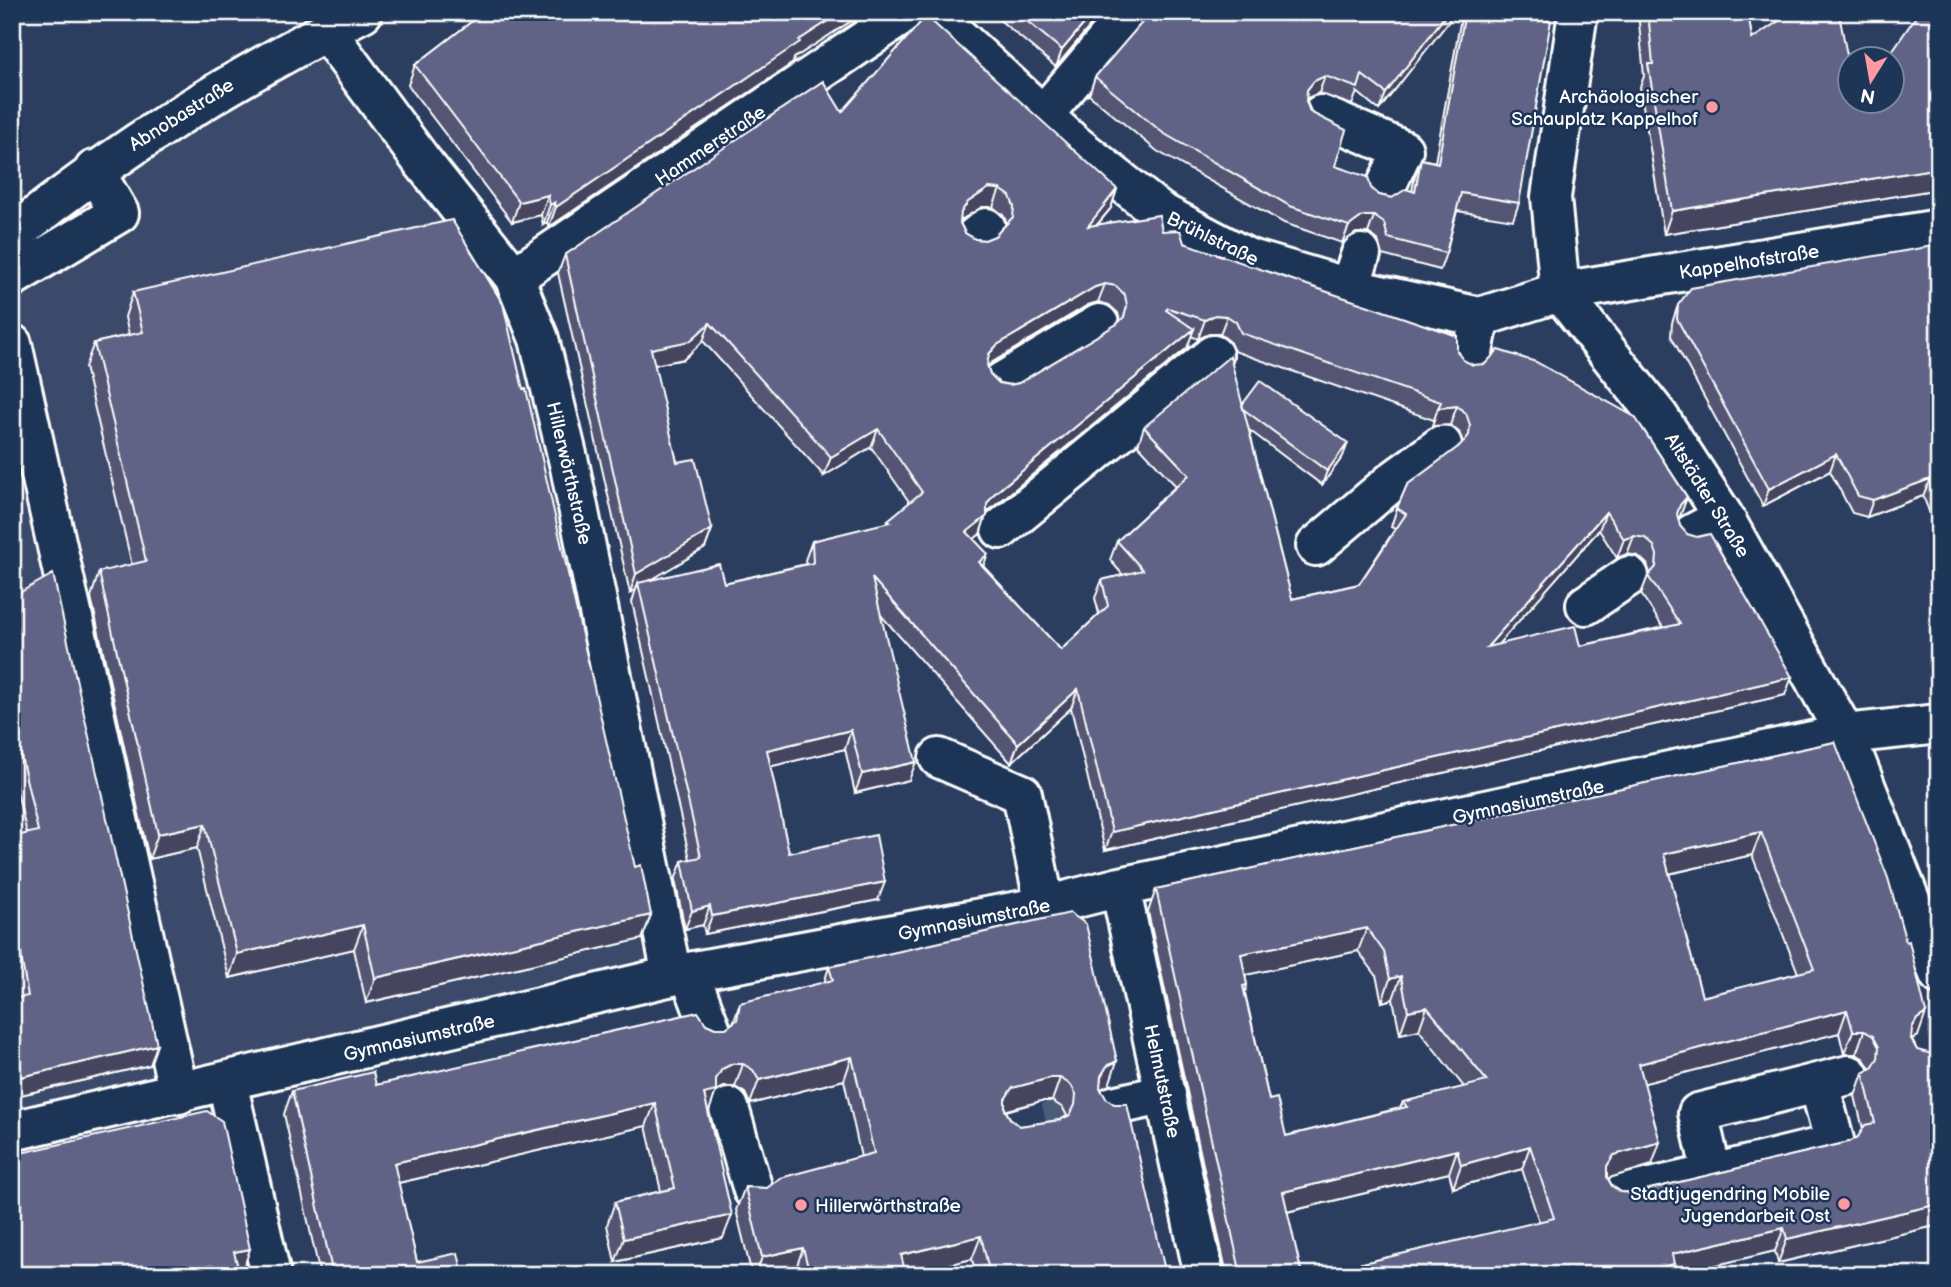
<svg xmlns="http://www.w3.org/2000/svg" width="1951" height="1287" font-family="'Balsamiq Sans',sans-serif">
  <rect width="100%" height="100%" fill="#2b3e60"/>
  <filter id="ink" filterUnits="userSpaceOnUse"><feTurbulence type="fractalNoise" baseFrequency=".0143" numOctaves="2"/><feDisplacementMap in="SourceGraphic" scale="14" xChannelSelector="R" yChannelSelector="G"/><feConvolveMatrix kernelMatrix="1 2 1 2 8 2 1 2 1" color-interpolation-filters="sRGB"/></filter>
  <g filter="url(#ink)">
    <!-- built -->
    <path fill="#3b496b" d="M 321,55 L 481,257 L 528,342 L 666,956 L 12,1117 L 12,261 L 108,174 Z"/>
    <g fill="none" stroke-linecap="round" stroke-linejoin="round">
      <!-- minor-tunnel -->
      <path stroke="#4b5b78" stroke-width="38" stroke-dasharray="38 19" stroke-linecap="butt" d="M 1046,1122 L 1113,1106"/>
      <!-- minor casing -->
      <g stroke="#fff" stroke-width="44">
        <path id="minor" d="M 931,12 L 1073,143 L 1160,212 L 1247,258 L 1349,288 L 1480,317 L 1560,292 L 1939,229
          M 1578,12 L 1551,197 L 1560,292 L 1659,417 L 1724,517 L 1845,734 L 1939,974
          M 326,31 L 421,160 L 514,277 L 539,339 L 570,467 L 672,976
          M 1043,115 L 1131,12
          M 1321,115 L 1403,150 L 1383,193
          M 12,235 C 124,145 236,77 363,12
          M 975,237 L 986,228
          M 12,277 L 119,213 L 94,170
          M 514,277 L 907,12
          M 1349,288 L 1361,254
          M 12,344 L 179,1094
          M 1471,362 L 1480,317
          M 1002,382 L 1099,324
          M 1001,529 L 1213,355
          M 1692,534 L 1724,517
          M 1316,546 L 1394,480 L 1442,445
          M 1586,605 L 1629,576
          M 939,758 L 1022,794 L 1045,906
          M 1120,887 L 1204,1275
          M 689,972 L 711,1030
          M 227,1082 L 271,1275
          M 1113,1106 L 1166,1094
          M 729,1108 L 753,1190
          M 12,1131 L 689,972 L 1045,906 L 1120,887 L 1845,734 L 1939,724
          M 1712,1174 L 1835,1144 L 1819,1084
          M 1620,1195 L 1712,1174 L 1698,1113 L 1849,1075"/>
      </g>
      <!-- minor -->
      <use href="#minor" stroke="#1d3557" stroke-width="38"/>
    </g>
    <!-- wall -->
    <path fill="#535473" stroke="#fff" stroke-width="2" fill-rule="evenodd" d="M 484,12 L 865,12 L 794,58 L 793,63 L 549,227 L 547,222 L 543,225 L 541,215 L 512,222 L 408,85 L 415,65 Z
      M 990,12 L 1102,12 L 1056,67 Z
      M 1464,12 L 1503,12 L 1519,203 L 1513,220 L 1457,211 L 1446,253 L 1440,270 L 1382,255 L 1378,240 L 1368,233 L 1356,233 L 1342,243 L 1284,223 L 1157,151 L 1089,95 L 1095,77 L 1449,21 L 1379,110 L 1357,92 L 1352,105 L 1319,93 L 1307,98 L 1306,100 L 1335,166 L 1371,188 L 1379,195 L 1392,198 L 1412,191 L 1415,176 L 1421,159 L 1435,162 L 1460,23 Z
      M 1638,12 L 1748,12 L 1752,39 L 1855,103 L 1939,189 L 1664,234 L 1640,87 L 1644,76 Z
      M 842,112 L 1117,189 L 1111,208 L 1097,225 L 1162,231 L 1184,243 L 1457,351 L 1463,360 L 1687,497 L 1680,516 L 1678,518 L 1680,526 L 1785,695 L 1105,850 L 1071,708 L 1011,763 L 880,614 L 909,780 L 855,793 L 845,749 L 770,766 L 789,853 L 878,900 L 705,934 L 703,925 L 685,929 L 675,880 L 682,861 L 690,859 L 632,602 L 636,589 L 630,593 L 558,273 L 565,255 ZM 982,207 L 993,207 L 1003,215 L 1007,223 L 995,236 L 985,240 L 975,239 L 965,233 L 960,223 L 961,220 ZM 1098,302 L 1109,305 L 1118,313 L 1120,321 L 1117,324 L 1019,383 L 1010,385 L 999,383 L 990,374 L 988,367 L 991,363 L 1088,305 ZM 1209,334 L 1220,334 L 1229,341 L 1234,351 L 1434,420 L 1432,426 L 1450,425 L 1459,432 L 1463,442 L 1397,508 L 1391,527 L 1395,529 L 1359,584 L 1292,599 L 1249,430 L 1322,485 L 1343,456 L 1242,405 L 1144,427 L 1138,445 L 1176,486 L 1117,541 L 1110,560 L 1123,575 L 1102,580 L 1095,598 L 1099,614 L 1061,650 L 983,566 L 974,539 L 980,534 L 987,512 L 1187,348 L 1191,336 L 1198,339 ZM 703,341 L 824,476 L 871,447 L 910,503 L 888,520 L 887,523 L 812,541 L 805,560 L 806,564 L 724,583 L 650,580 L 705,548 L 712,529 L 677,462 L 654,365 L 684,359 ZM 1599,530 L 1617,558 L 1627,554 L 1638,556 L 1647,564 L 1650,573 L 1648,576 L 1641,594 L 1663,627 L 1580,646 L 1498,644 Z
      M 1939,245 L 1939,536 L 1923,496 L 1867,517 L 1852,513 L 1830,471 L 1763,506 L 1671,336 L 1672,323 L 1678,305 Z
      M 133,292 L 635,867 L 651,915 L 642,939 L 366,1003 L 354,949 L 229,978 L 197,848 L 149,859 L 91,597 L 99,572 L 132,565 L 85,367 L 94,343 L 129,335 L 125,317 Z
      M 12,597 L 150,1065 L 12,1097 L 12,999 L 17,998 L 12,967 L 12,837 L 27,834 L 12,770 Z
      M 1835,742 L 1918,1036 L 1912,1040 L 1917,1050 L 1939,1066 L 1939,1225 L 1778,1263 L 1775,1251 L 1675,1275 L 1312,1275 L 1539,1222 L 1522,1169 L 1453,1188 L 1449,1173 L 1287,1212 L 1302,1275 L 1227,1275 L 1148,912 L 1156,889 ZM 1752,855 L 1798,973 L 1702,997 L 1669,874 ZM 1358,951 L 1376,975 L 1382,1002 L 1393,999 L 1400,1034 L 1419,1030 L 1464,1087 L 1403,1102 L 1400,1108 L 1286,1136 L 1269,1100 L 1245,993 L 1247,985 L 1245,975 ZM 1839,1033 L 1844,1054 L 1856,1054 L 1864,1059 L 1870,1069 L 1863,1073 L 1855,1096 L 1863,1129 L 1858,1137 L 1849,1142 L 1633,1193 L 1621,1192 L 1612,1186 L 1608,1178 L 1652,1165 L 1644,1083 Z
      M 829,967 L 1109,1085 L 1100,1089 L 1166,1275 L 976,1275 L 972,1259 L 906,1275 L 796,1275 L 795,1271 L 777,1275 L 752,1275 L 736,1210 L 745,1187 L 767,1188 L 861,1157 L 844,1080 L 750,1104 L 745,1093 L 735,1087 L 724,1087 L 716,1091 L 708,1113 L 723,1238 L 615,1262 L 607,1225 L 615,1202 L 661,1191 L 646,1126 L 398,1183 L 417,1262 L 463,1275 L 320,1275 L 284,1114 L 292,1091 L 376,1085 L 706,1024 L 715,1028 L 726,1028 L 733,1023 L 740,1003 L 824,983 ZM 1041,1101 L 1052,1101 L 1063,1108 L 1067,1116 L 1060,1120 L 1020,1126 L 1011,1120 L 1006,1111 Z"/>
    <!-- shaded-wall -->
    <path fill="#44455e" stroke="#fff" stroke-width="2" d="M 842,12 L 865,12 L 794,58 L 793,63 L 549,227 L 556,207 L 799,40 Z
      M 1094,12 L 1102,12 L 1056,67 L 1062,50 Z
      M 1448,12 L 1452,12 L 1449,21 L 1379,110 L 1386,93 Z
      M 1325,76 L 1319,93 L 1307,98 L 1301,107 L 1307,90 L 1314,81 Z
      M 1939,168 L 1939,189 L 1664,234 L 1672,211 Z
      M 989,188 L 1000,189 L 993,207 L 982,207 L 961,220 L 954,230 L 961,212 L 968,202 Z
      M 1117,189 L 1111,208 L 1081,244 L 1088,226 Z
      M 548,195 L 541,215 L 512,222 L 519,202 Z
      M 555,202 L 547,222 L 543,225 L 550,205 Z
      M 1363,216 L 1374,216 L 1368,233 L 1356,233 L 1342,243 L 1349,226 Z
      M 1105,284 L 1098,302 L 1088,305 L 991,363 L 983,372 L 989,354 L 997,345 L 1095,287 Z
      M 1215,315 L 1227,316 L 1220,334 L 1209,334 L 1198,339 L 1205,320 Z
      M 710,323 L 703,341 L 684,359 L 644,367 L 651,349 Z
      M 1194,329 L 1187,348 L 987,512 L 980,534 L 960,551 L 967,532 L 994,494 Z
      M 1457,406 L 1450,425 L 1432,426 L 1438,408 Z
      M 878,429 L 871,447 L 824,476 L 831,457 Z
      M 1348,443 L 1343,456 L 1322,485 L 1327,471 Z
      M 1836,454 L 1830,471 L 1763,506 L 1769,489 Z
      M 1930,479 L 1923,496 L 1867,517 L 1873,500 Z
      M 1687,497 L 1680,516 L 1673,523 L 1680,505 Z
      M 1606,512 L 1599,530 L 1480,665 L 1487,647 Z
      M 712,529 L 705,548 L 639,587 L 638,583 L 636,589 L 630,593 L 636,574 Z
      M 1634,536 L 1627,554 L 1617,558 L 1624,539 Z
      M 988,554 L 981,572 L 979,562 Z
      M 1792,677 L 1785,695 L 1105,850 L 1112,832 Z
      M 1078,689 L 1071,708 L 1011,763 L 1018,744 Z
      M 851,730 L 845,749 L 760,769 L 767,750 Z
      M 916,762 L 909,780 L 855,793 L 862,774 Z
      M 205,824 L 197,848 L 149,859 L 158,834 Z
      M 1761,832 L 1752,855 L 1655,877 L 1664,854 Z
      M 885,882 L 878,900 L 705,934 L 712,916 Z
      M 710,906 L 703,925 L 685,929 L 692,911 Z
      M 651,915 L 642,939 L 366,1003 L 375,978 Z
      M 363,925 L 354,949 L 229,978 L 237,954 Z
      M 1367,928 L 1358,951 L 1232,978 L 1241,954 Z
      M 1401,976 L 1393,999 L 1382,1002 L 1390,979 Z
      M 1427,1007 L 1419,1030 L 1400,1034 L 1408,1011 Z
      M 1847,1010 L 1839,1033 L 1630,1087 L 1639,1064 Z
      M 1926,1013 L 1918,1036 L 1908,1042 L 1912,1028 L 1917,1019 Z
      M 1853,1031 L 1864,1031 L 1856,1054 L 1844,1054 Z
      M 157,1045 L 150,1065 L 12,1097 L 12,1079 Z
      M 852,1057 L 844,1080 L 750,1104 L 759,1080 Z
      M 1117,1061 L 1109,1085 L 1099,1090 L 1101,1076 L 1107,1066 Z
      M 732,1064 L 743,1064 L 735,1087 L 724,1087 L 716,1091 L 708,1114 L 704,1094 L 716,1079 L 722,1069 Z
      M 1050,1078 L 1060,1078 L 1052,1101 L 1041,1101 L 1004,1111 L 1005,1099 L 1012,1088 Z
      M 655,1103 L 646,1126 L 385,1186 L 394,1163 Z
      M 1660,1142 L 1652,1165 L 1606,1179 L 1607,1166 L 1614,1155 Z
      M 1530,1146 L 1522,1169 L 1453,1188 L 1461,1165 Z
      M 1457,1150 L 1449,1173 L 1274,1215 L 1283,1192 Z
      M 1939,1204 L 1939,1225 L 1778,1263 L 1787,1239 Z
      M 732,1215 L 723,1238 L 615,1262 L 624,1239 Z
      M 1784,1228 L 1775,1251 L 1675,1275 L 1628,1275 L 1672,1254 Z
      M 981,1236 L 972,1259 L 906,1275 L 894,1275 L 901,1255 Z
      M 803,1248 L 795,1271 L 777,1275 L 756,1275 L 762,1257 Z
      M 250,1249 L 243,1270 L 227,1273 L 234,1252 Z"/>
    <!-- building -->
    <path fill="#616286" stroke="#fff" stroke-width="2" fill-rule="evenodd" d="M 484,12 L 842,12 L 799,40 L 800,42 L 556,207 L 555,202 L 550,205 L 548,195 L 519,202 L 415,65 Z
      M 1016,12 L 1094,12 L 1062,50 Z
      M 1151,12 L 1448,12 L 1386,93 L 1362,75 L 1358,88 L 1325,76 L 1314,81 L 1307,90 L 1306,101 L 1310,112 L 1346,130 L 1335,166 L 1368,177 L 1371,188 L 1379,195 L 1392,198 L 1406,189 L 1415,192 L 1421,159 L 1438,163 L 1465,12 L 1503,12 L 1551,21 L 1519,203 L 1461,193 L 1446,253 L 1388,238 L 1384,223 L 1374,216 L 1363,216 L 1349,226 L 1290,206 L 1163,133 L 1095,77 Z
      M 1648,12 L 1748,12 L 1752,39 L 1792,12 L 1836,12 L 1840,19 L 1850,71 L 1850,102 L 1855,102 L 1855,103 L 1856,102 L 1892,102 L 1892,60 L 1886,60 L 1919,12 L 1939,12 L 1939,168 L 1672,211 L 1648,64 L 1653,64 Z
      M 926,16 L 1117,189 L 1088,226 L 1159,215 L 1162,231 L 1180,230 L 1184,243 L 1457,336 L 1457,351 L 1463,360 L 1473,365 L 1485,364 L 1498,350 L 1536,362 L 1635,417 L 1687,497 L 1680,505 L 1677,514 L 1680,526 L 1687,534 L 1697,537 L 1710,534 L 1792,677 L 1112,832 L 1078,689 L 1018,744 L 872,578 L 916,762 L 862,774 L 851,730 L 767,750 L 789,853 L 876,835 L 885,882 L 712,916 L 710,906 L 692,911 L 682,861 L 701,857 L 638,583 L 719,564 L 724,583 L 813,563 L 812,541 L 890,522 L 888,520 L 922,492 L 878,429 L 831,457 L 710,323 L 690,341 L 651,349 L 677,462 L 695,459 L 712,529 L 636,574 L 565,255 L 823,81 L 842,112 ZM 989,188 L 1000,189 L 1010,196 L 1014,207 L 1013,217 L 995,236 L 985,240 L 975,239 L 965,233 L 960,223 L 961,212 L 968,202 ZM 1105,284 L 1116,286 L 1125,295 L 1127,306 L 1124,317 L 1117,324 L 1019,383 L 1010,385 L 999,383 L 990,374 L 987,365 L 989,354 L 997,345 L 1095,287 ZM 1168,308 L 1205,320 L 1215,315 L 1227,316 L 1236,322 L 1241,333 L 1441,402 L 1438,408 L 1457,406 L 1466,413 L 1470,425 L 1469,435 L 1462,444 L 1407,485 L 1397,508 L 1406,514 L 1359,584 L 1292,599 L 1230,356 L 1144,427 L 1189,475 L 1117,541 L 1143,570 L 1102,580 L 1108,606 L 1061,650 L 979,562 L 988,554 L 967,532 L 987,516 L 987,504 L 994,494 L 1194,329 L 1166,310 ZM 1606,512 L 1624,539 L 1634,536 L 1645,538 L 1654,546 L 1657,555 L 1656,567 L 1648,576 L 1680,624 L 1580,646 L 1575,626 L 1487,647 Z
      M 452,220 L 503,304 L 523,389 L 526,389 L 635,867 L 641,865 L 651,915 L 375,978 L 363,925 L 237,954 L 205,824 L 158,834 L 99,572 L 146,561 L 94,343 L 143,332 L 133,292 Z
      M 1939,245 L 1939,502 L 1930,479 L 1873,500 L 1858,496 L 1836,454 L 1769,489 L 1677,319 L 1678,305 L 1691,288 Z
      M 1260,381 L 1348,443 L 1327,471 L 1243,409 L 1242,405 Z
      M 53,574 L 157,1045 L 12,1079 L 12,999 L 28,996 L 15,921 L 12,922 L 12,837 L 38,831 L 12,717 L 12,597 Z
      M 1835,742 L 1888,878 L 1906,942 L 1909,941 L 1926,1013 L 1917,1019 L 1912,1028 L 1911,1039 L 1917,1050 L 1936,1055 L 1939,1066 L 1939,1204 L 1787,1239 L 1784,1228 L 1672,1254 L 1674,1264 L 1628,1275 L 1312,1275 L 1554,1218 L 1530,1146 L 1461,1165 L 1457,1150 L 1283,1192 L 1302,1275 L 1241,1275 L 1156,889 ZM 1761,832 L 1814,969 L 1702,997 L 1664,854 ZM 1367,928 L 1384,952 L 1390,979 L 1401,976 L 1408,1011 L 1427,1007 L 1487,1081 L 1403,1102 L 1407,1107 L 1286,1136 L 1277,1098 L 1269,1100 L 1243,986 L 1247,985 L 1241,954 ZM 1847,1010 L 1853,1031 L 1864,1031 L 1873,1036 L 1879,1047 L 1878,1058 L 1873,1067 L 1863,1073 L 1875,1123 L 1865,1125 L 1858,1137 L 1849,1142 L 1633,1193 L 1621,1192 L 1612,1186 L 1607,1177 L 1607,1166 L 1614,1155 L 1660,1142 L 1639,1064 Z
      M 1070,913 L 1086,924 L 1117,1061 L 1107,1066 L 1101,1076 L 1100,1088 L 1106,1098 L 1114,1104 L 1127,1104 L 1166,1275 L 990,1275 L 981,1236 L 901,1255 L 906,1275 L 810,1275 L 803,1248 L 762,1257 L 745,1187 L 767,1188 L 780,1178 L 874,1153 L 852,1057 L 759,1080 L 753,1070 L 743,1064 L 732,1064 L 722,1069 L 716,1079 L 716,1091 L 704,1094 L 732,1215 L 624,1239 L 615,1202 L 675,1188 L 655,1103 L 394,1163 L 417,1262 L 458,1253 L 463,1275 L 333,1275 L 292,1091 L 373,1072 L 376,1085 L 698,1012 L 706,1024 L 715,1028 L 726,1028 L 737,1020 L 740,1003 L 833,980 L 829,967 ZM 1050,1078 L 1060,1078 L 1071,1085 L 1076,1094 L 1075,1105 L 1070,1115 L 1060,1120 L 1020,1126 L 1011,1120 L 1005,1110 L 1005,1099 L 1012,1088 Z
      M 207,1111 L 222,1121 L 250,1249 L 234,1252 L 240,1275 L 12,1275 L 12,1155 Z"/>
  </g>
  <!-- markers -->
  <g fill="#ff9aa2" stroke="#1d3557" stroke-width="2.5">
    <circle cx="1712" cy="107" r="7"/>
    <circle cx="1844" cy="1204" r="7"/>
    <circle cx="801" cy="1205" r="7"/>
  </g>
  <g text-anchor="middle" stroke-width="5" stroke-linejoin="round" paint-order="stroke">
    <!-- poi labels -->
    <g font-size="19" fill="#fff" stroke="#1d3557" text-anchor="end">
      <text x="1698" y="103">Archäologischer<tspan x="1698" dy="22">Schauplatz Kappelhof</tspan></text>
      <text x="1830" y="1200">Stadtjugendring Mobile<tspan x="1830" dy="22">Jugendarbeit Ost</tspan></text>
      <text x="815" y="1212" text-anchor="start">Hillerwörthstraße</text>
    </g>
    <!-- street labels -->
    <g font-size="19" fill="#fff" stroke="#1d3557">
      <text transform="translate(181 114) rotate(-32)" y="7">Abnobastraße</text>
      <text transform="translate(710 145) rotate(-34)" y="7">Hammerstraße</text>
      <text transform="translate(1213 238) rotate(26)" y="7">Brühlstraße</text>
      <text transform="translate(1749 261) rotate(-9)" y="7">Kappelhofstraße</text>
      <text transform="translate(570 473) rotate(77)" y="7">Hillerwörthstraße</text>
      <text transform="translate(1708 495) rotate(58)" y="7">Altstädter Straße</text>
      <text transform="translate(1528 801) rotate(-12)" y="7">Gymnasiumstraße</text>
      <text transform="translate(974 919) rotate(-11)" y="7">Gymnasiumstraße</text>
      <text transform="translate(419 1037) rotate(-13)" y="7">Gymnasiumstraße</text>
      <text transform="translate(1163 1081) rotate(78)" y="7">Helmutstraße</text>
    </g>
  </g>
  <!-- margin -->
  <rect width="1951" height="1287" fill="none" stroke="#1d3557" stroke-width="42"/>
  <rect x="21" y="21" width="1909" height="1245" fill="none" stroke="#fff" stroke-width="2.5" filter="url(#ink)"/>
  <!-- north arrow -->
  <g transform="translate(1871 80) rotate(191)"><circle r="33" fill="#1d3557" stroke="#77869a" stroke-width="2"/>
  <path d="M0-5L12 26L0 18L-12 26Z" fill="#ff9aa2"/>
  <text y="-10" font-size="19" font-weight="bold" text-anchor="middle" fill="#ffffff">N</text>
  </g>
</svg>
